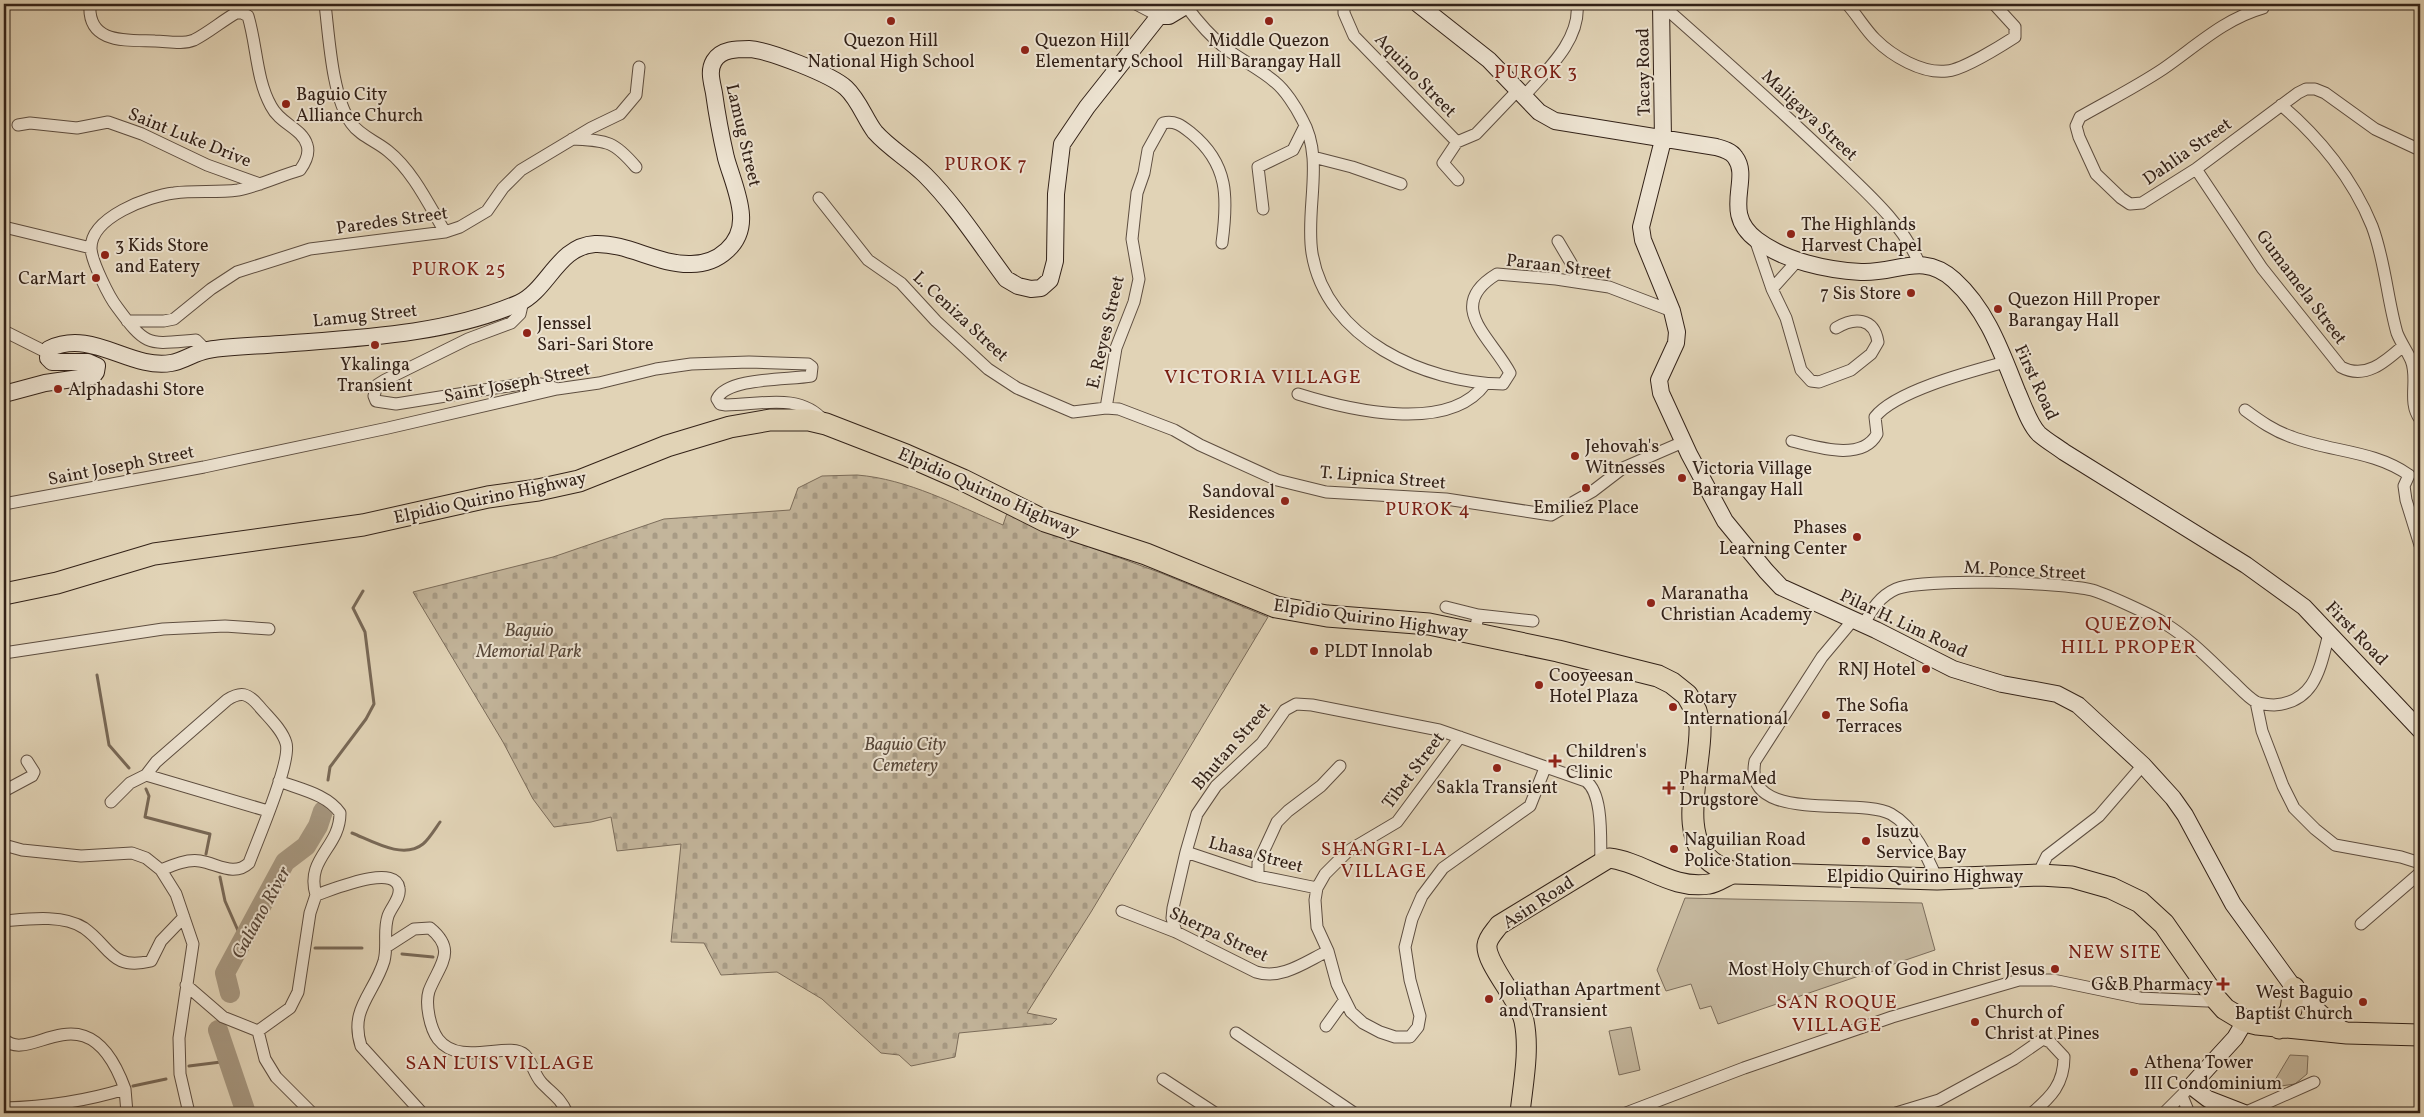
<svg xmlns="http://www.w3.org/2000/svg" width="2424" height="1117" font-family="Vollkorn,serif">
  <defs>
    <pattern id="cemetery-stones" width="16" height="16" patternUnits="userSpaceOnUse" patternTransform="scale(1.25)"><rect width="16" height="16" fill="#c3b59b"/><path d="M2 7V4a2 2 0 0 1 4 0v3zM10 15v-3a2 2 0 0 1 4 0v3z" fill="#a89b85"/></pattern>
  </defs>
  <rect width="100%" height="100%" fill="#e1d3b6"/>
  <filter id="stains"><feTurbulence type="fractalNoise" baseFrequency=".004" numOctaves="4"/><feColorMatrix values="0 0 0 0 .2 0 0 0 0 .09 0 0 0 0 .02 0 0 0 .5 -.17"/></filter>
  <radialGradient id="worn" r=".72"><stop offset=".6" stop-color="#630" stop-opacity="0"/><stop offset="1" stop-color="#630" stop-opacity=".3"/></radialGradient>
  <!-- green -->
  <path fill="#c3b59b" stroke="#7b6c5a" d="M 1685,898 L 1922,903 L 1935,950 L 1718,1024 L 1711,1006 L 1700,1009 L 1691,984 L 1666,991 L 1657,970 Z
    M 1631,1027 L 1640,1070 L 1619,1075 L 1609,1031 Z
    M 2290,1055 L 2308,1056 L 2307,1074 L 2295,1084 L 2281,1086 L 2275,1080 Z"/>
  <!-- cemetery -->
  <path fill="url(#cemetery-stones)" stroke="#7b6c5a" d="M 857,475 C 908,479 956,505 1003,525 L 1007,513 L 1052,533 L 1161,573 L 1268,617 L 1091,912 L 1027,1013 L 1057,1019 L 1052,1024 L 959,1033 L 955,1057 L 911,1066 L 899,1055 L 881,1053 L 822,999 L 777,972 L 721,975 L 704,943 L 671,942 L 681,844 L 617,851 L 611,817 L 591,822 L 554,827 L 533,799 L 503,742 L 413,592 L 553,557 L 664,519 L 790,510 L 798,488 L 822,476 Z"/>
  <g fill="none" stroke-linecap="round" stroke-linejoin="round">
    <!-- stream -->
    <path stroke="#786856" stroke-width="3" d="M 97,675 L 109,745 L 129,768
      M 328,780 L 330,767 L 366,719 L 374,704 L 365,632 L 353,608 L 363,591
      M 146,789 L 149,796 L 145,817 L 210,834 L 206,854
      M 352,833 C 372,841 403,860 423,844 C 429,839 435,829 440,822
      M 220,877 L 225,901 L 243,942
      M 315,948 L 362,948
      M 402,954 L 433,957
      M 189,1066 L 229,1061
      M 133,1086 L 166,1079
      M 546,1113 L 552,1108"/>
    <!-- river -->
    <path stroke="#a69780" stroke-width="20" d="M 230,993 L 225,973 L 285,862 L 306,846 L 318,826 L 323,811
      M 218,1030 L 246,1113"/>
    <!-- street casing -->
    <g stroke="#5e4e40" stroke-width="13">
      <path id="street" d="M 90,4 C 87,44 126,40 155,41 C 167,41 182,45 194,40 C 208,33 222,21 236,13 L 242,13 L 248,16 C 257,46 256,79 271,106 C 280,124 302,128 307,145 C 310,154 305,163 300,170 C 279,176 259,186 238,190 C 217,193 195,190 174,193 C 149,196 90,217 91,249 C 92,262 109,297 117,307 C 147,348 148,344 196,340 L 206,350
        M 325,4 C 329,36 332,97 351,123 C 360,136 376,141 388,151 C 413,171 429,205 445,232
        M 1136,4 L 1159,16
        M 1344,4 L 1344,13 L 1354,36 L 1457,142
        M 1847,4 C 1857,15 1865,29 1875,39 C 1892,56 1922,74 1947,71 C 1962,70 2001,46 2015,37 L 2015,27 L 1994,4
        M 1662,5 C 1721,57 1780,109 1837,164 C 1868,194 1902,223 1919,263
        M 1186,6 C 1198,22 1210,36 1225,48 C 1241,60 1260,69 1275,82 C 1285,90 1296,107 1302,119 C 1325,159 1305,209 1312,253 C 1326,339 1425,383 1503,384 L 1510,373 C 1491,337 1444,306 1497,274 L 1556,279 L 1609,287 L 1672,311
        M 2263,8 C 2224,19 2195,47 2163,69 C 2136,87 2108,101 2080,117 L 2076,126 L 2079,137 L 2096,174 L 2121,198 L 2130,204 L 2142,203 L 2196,169 L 2298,93 L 2306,89 L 2315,89 L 2325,93 L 2375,129 L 2420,150
        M 1524,96 C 1546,71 1581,40 1577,4
        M 2281,105 C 2319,137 2353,179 2372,226 C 2385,260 2387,298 2397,333 C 2401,343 2407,351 2411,360 C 2419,379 2407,402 2420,419
        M 18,125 L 30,123 L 77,128 L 108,122 L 142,134 L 207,165 L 260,184
        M 572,139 C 607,141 613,140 636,167
        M 1313,157 L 1352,167 L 1401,184
        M 2196,169 L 2262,268 L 2341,367 C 2365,380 2385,362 2403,346
        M 1458,180 L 1443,163 L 1457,142 L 1476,134 L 1518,90
        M 819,198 L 868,260 L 901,283 L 936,321 L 988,369 L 1017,388 L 1073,412 L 1106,408 L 1119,409 L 1174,430 L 1200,445 L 1277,480 L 1326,492 L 1446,499 L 1551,515 L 1593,491 L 1623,468 L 1683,442
        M 1263,209 L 1258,167 L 1293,150 L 1305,126
        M 4,227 L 91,248
        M 1755,239 L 1772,289 L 1798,260
        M 1558,241 L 1574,268 L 1578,282
        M 1772,289 L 1786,318 L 1801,370 L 1811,381 L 1819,382 L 1851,370 L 1871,354 L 1878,342 C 1874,317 1854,317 1836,328
        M 523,301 L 520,314 L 511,323 L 468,339 L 385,380 L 377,385 L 374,396 L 376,401 L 396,404 L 521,384 L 541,384 L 555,388
        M 127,321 L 164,321 L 174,319 L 211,289 L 237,272 L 310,249 L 445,232 L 460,227 L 487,211 L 503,188 L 521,170 L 591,128 L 620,114 L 636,95 L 639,67
        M 4,331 L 48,353
        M 1298,394 C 1349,410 1449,434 1485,384
        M 1106,408 L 1116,348 L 1134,302 L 1139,279 L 1132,239 L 1137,193 L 1144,173 L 1148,150 L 1163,123 C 1175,120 1182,126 1191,133 C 1229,164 1228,198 1222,243
        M 2245,410 C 2260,421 2274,431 2292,437 C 2331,452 2373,450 2409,475
        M 1792,441 C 1817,447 1862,462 1877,434 L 1875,417 C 1895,391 1972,371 2005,362
        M 2409,475 L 2404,486 L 2406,500 L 2420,545
        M 4,504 L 204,467 L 388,428 L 557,389 L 599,383 L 656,369 L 691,364 L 749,362 L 808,364 L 812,367 L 811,376 C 790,380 727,377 717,399 L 720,404 L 726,405 C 759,405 800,392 824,421
        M 1446,607 L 1478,615
        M 1853,620 L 1822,657 L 1755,761 C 1742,825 1858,796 1891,814 C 1914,827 1927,856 1937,879
        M 1864,624 C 1872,609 1880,596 1896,589 C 1922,578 2062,582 2092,590 C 2108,595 2150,614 2164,623 C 2189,638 2209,659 2230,679 C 2238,686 2247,697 2256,702 C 2260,704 2270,705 2274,705 C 2316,702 2320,667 2329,634
        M 1475,633 L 1478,615 L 1533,621
        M 4,653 L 163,629 L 225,626 L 269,629
        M 2256,702 L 2262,731 L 2283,786 L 2294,808 L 2315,829 L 2335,845 L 2401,857 L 2420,863
        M 1460,737 L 1397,822 L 1348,851 L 1325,874 L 1317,888 L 1315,900 L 1317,927 L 1328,951 L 1337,984 L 1351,1012 L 1363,1023 L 1380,1032 L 1395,1037 L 1410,1037 L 1418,1027 L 1420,1016 L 1410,980 L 1405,947 L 1412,919 L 1422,896 L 1443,868 L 1530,806 L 1545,768
        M 279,781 C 299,789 327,794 340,813 C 340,848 305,858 316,895
        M 4,791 L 32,776 L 34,772 L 27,761
        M 111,802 L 130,783 L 146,775
        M 4,845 L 22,850 L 81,856 L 132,853 L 146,858 L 161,870 L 176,894 L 193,944 L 179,1038 L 180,1074 L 189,1113
        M 1186,852 L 1258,876 L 1317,888
        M 161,870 C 173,865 187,859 200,861 C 218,864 234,877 249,863 C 257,841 292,761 286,743 C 282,729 268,717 259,706 C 248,693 241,691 227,700 L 156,762 L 146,775 L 268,811
        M 2041,875 L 2042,866 L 2047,856 L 2099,816 L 2143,765
        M 1258,876 L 1258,863 L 1277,822 L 1288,811 L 1321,786 L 1340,766
        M 1122,911 L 1176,932 L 1256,972 C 1282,980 1305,962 1328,951
        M 4,921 C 27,919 63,914 84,928 C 111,947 111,971 151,961 L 161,941 L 184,917
        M 2361,924 L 2420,873
        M 1176,932 L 1172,918 L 1173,908 L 1186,852 L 1197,814 L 1216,786 L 1262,743 L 1285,710 L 1296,704 L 1312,705 L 1439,730 L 1586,781 C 1604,795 1600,841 1601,863
        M 386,947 L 414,929 L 430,928 C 458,951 439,965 429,991 C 425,1004 430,1028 438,1039 C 460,1068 509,1040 525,1055 C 532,1062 534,1074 541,1082 C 551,1093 561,1098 567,1113
        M 186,985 L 223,1017 L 258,1031 L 265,1059 L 276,1077 L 312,1113
        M 1326,1026 L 1344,1001
        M 258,1031 L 290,1008 L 298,992 L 310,913 L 316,895 C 332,890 395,863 399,888 C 401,898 391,907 388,916 C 383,931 388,946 384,961 C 374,994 349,1009 361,1046 L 422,1113
        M 1236,1033 L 1354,1113
        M 4,1039 C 30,1067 87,984 125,1089 C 86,1101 45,1107 4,1108
        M 1163,1079 L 1215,1113
        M 125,1089 L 127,1113
        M 2182,1096 L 2189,1113
        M 1626,1113 L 1744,1068 L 1892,1017 L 2019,980 L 2053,980 L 2140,998 L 2207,1001 L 2217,1000
        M 1896,1113 L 1939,1100 L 2014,1059 L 2043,1039 L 2050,1042 L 2064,1057 C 2064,1084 2051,1097 2032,1113
        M 2164,1113 L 2191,1086
        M 2244,1113 L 2314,1082"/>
    </g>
    <!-- secondary casing -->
    <g stroke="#332218" stroke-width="18">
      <path id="secondary" d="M 1418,4 L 1489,60 L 1539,112 L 1555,121 L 1716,147 C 1723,149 1731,151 1735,157 C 1752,179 1720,213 1757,240 C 1785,261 1826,270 1861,272 C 1897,274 1922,251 1954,280 C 1987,310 2001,351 2017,391 C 2023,404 2029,424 2039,434 C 2047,441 2056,446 2064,452 L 2246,565 L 2304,607 L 2420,730
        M 1661,4 L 1663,140 L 1641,227 L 1643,240 L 1672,311 L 1677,332 L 1676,343 L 1659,380 L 1661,393 L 1689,454 L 1725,521 L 1766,571 L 1781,587 L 1876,630 L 1953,669 L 2002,684 L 2057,694 L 2078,705 L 2143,765 L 2173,798 L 2185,815 L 2233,904 L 2294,988 L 2323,1015 L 2347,1033
        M 4,394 L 45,383 L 93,376 L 96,372 L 97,366 L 88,362 L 52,362 L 48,358 L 49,349 C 92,328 130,370 171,363 C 184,361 195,352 208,350 C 231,346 256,346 280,344 C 359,338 445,335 519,303 C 548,290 558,246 595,244 C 628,243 658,265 691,264 C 718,264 743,244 741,215 C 740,196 731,176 726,158 C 721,136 717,115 714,93 C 712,82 708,71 714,61 C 721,49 737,49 749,49 C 769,50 832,75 846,88 C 859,100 865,119 875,132 C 890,149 909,159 925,175 C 956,206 980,244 1006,279 L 1018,286 L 1031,289 L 1041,288 L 1050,280 L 1055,261 L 1056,194 L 1062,144 L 1087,107 L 1159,16 L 1169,16 L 1189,4
        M 2244,1113 L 2208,1099 L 2191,1086 L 2235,1038 L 2245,1021"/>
    </g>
    <!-- primary casing -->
    <g stroke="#332218" stroke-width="21">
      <path id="primary" d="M 1520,1113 C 1523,1084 1530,1050 1524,1021 C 1519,999 1485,963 1487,945 C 1488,937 1495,931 1499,925 L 1609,858 C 1644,862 1671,890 1709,884 C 1717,883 1726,876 1734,873"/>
    </g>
    <!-- highway casing -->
    <g stroke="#332218" stroke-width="23">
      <path id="highway" d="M 4,594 L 57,583 L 154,554 L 363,525 L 488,497 L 538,490 L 579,481 L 667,446 L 730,427 L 770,420 L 809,420 L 826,424 L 906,455 L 963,480 L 1045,521 L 1146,554 L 1276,607 L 1327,616 L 1429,624 L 1558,651 L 1658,676 L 1672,683 L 1687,695 L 1696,711 L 1700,726 C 1702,765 1674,841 1716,865 C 1721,869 1728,870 1734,873 L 1937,879 L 2041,875 L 2072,877 L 2111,888 L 2140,902 L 2164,924 L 2217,1000 L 2225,1009 L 2245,1021 L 2257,1024 L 2347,1033 L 2420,1035
        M 2279,1028 L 2291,1010 L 2294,988"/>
    </g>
    <!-- street -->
    <use href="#street" stroke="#ece2d0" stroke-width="11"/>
    <!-- secondary -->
    <use href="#secondary" stroke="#ece2d0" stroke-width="16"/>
    <!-- primary -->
    <use href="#primary" stroke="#e1d3b6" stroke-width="19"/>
    <!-- highway -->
    <use href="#highway" stroke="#e1d3b6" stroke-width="21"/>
  </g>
  <!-- markers -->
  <g fill="#8f2418" stroke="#ece2d0" stroke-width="2">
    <circle cx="891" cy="21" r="5"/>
    <circle cx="1269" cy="21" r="5"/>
    <circle cx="1025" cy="50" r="5"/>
    <circle cx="286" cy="104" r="5"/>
    <circle cx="1791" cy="234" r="5"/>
    <circle cx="105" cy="255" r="5"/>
    <circle cx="96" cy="278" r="5"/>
    <circle cx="1911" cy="293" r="5"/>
    <circle cx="1998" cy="309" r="5"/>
    <circle cx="527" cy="333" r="5"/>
    <circle cx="375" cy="345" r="5"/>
    <circle cx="58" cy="389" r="5"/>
    <circle cx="1575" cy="456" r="5"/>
    <circle cx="1682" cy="478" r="5"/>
    <circle cx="1586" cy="488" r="5"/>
    <circle cx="1285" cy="501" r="5"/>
    <circle cx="1857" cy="537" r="5"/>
    <circle cx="1651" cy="603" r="5"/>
    <circle cx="1314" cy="651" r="5"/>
    <circle cx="1926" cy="669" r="5"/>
    <circle cx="1539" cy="685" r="5"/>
    <circle cx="1673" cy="707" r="5"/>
    <circle cx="1826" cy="715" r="5"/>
    <path d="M1552.5 753.5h5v5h5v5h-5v5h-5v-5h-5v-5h5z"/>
    <circle cx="1497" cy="768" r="5"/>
    <path d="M1666.5 780.5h5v5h5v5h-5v5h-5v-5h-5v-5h5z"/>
    <circle cx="1866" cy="841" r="5"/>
    <circle cx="1674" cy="849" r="5"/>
    <circle cx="2055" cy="969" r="5"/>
    <path d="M2220.5 976.5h5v5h5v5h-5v5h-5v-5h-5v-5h5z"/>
    <circle cx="1489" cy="999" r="5"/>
    <circle cx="2363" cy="1002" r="5"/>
    <circle cx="1975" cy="1022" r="5"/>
    <circle cx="2134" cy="1072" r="5"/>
  </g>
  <g text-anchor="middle" stroke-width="4" stroke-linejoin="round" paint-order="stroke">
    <!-- poi labels -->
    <g font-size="18" fill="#332218" stroke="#ece2d0" text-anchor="start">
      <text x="891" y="46" text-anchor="middle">Quezon Hill<tspan x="891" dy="21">National High School</tspan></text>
      <text x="1035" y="46">Quezon Hill<tspan x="1035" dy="21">Elementary School</tspan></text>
      <text x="1269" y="46" text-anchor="middle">Middle Quezon<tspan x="1269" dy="21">Hill Barangay Hall</tspan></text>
      <text x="296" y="100">Baguio City<tspan x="296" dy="21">Alliance Church</tspan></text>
      <text x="1801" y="230">The Highlands<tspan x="1801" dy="21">Harvest Chapel</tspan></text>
      <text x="115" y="251">3 Kids Store<tspan x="115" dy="21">and Eatery</tspan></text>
      <text x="86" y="284" text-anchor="end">CarMart</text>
      <text x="1901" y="299" text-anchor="end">7 Sis Store</text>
      <text x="2008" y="305">Quezon Hill Proper<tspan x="2008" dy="21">Barangay Hall</tspan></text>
      <text x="537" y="329">Jenssel<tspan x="537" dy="21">Sari-Sari Store</tspan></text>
      <text x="375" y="370" text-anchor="middle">Ykalinga<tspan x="375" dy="21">Transient</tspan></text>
      <text x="68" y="395">Alphadashi Store</text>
      <text x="1585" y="452">Jehovah's<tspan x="1585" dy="21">Witnesses</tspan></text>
      <text x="1692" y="474">Victoria Village<tspan x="1692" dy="21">Barangay Hall</tspan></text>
      <text x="1275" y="497" text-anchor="end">Sandoval<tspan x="1275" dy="21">Residences</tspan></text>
      <text x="1586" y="513" text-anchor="middle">Emiliez Place</text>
      <text x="1847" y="533" text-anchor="end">Phases<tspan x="1847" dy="21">Learning Center</tspan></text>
      <text x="1661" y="599">Maranatha<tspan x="1661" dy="21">Christian Academy</tspan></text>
      <text x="1324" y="657">PLDT Innolab</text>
      <text x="1916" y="675" text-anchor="end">RNJ Hotel</text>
      <text x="1549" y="681">Cooyeesan<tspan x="1549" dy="21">Hotel Plaza</tspan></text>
      <text x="1683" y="703">Rotary<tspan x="1683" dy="21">International</tspan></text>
      <text x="1836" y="711">The Sofia<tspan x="1836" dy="21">Terraces</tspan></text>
      <text x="1566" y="757">Children's<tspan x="1566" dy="21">Clinic</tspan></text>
      <text x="1679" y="784">PharmaMed<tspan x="1679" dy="21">Drugstore</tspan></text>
      <text x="1497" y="793" text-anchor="middle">Sakla Transient</text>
      <text x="1876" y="837">Isuzu<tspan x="1876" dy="21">Service Bay</tspan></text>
      <text x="1684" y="845">Naguilian Road<tspan x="1684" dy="21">Police Station</tspan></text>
      <text x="2045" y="975" text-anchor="end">Most Holy Church of God in Christ Jesus</text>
      <text x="2213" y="990" text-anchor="end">G&amp;B Pharmacy</text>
      <text x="1499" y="995">Joliathan Apartment<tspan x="1499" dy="21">and Transient</tspan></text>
      <text x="2353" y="998" text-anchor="end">West Baguio<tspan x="2353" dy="21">Baptist Church</tspan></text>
      <text x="1985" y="1018">Church of<tspan x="1985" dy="21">Christ at Pines</tspan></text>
      <text x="2144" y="1068">Athena Tower<tspan x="2144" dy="21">III Condominium</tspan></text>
    </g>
    <!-- street labels -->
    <g font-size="18" fill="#332218" stroke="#ece2d0">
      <text transform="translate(1643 72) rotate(-91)" y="6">Tacay Road</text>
      <text transform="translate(1416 75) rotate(46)" y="6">Aquino Street</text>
      <text transform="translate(1810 115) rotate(43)" y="6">Maligaya Street</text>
      <text transform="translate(744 135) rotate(77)" y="6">Lamug Street</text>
      <text transform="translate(190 137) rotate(22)" y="6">Saint Luke Drive</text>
      <text transform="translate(2187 151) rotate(-35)" y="6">Dahlia Street</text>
      <text transform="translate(392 220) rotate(-8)" y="6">Paredes Street</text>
      <text transform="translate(1559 266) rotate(7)" y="6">Paraan Street</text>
      <text transform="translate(2302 287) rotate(53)" y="6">Gumamela Street</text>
      <text transform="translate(365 315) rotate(-6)" y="6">Lamug Street</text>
      <text transform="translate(961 316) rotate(43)" y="6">L. Ceniza Street</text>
      <text transform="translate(1105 332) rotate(-77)" y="6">E. Reyes Street</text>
      <text transform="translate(517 382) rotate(-11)" y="6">Saint Joseph Street</text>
      <text transform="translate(2037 382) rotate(65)" y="6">First Road</text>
      <text transform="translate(121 465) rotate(-11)" y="6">Saint Joseph Street</text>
      <text transform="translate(1383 477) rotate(5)" y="6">T. Lipnica Street</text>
      <text transform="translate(989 492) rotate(24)" y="6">Elpidio Quirino Highway</text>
      <text transform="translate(490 497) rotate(-12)" y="6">Elpidio Quirino Highway</text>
      <text transform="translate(2025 570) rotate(3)" y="6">M. Ponce Street</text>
      <text transform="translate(1371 618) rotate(8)" y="6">Elpidio Quirino Highway</text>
      <text transform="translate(1904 623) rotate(25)" y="6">Pilar H. Lim Road</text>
      <text transform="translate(2357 633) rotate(46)" y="6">First Road</text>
      <text transform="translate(1231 746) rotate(-49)" y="6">Bhutan Street</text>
      <text transform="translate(1413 770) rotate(-53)" y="6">Tibet Street</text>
      <text transform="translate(1256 854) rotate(15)" y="6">Lhasa Street</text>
      <text x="1925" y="882">Elpidio Quirino Highway</text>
      <text transform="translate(1538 902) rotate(-33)" y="6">Asin Road</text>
      <text transform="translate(1219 934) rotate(25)" y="6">Sherpa Street</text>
    </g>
    <!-- park labels -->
    <g font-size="18" font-style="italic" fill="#574739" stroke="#ece2d0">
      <text x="529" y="636">Baguio<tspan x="529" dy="21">Memorial Park</tspan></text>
      <text x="905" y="750">Baguio City<tspan x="905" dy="21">Cemetery</tspan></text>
    </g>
    <!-- neighbourhood labels -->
    <g font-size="19" letter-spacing="1" fill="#7a1f14" stroke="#ece2d0">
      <text x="1536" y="78">PUROK 3</text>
      <text x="986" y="170">PUROK 7</text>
      <text x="459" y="275">PUROK 25</text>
      <text x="1428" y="515">PUROK 4</text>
      <text x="1384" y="855">SHANGRI-LA<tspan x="1384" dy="22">VILLAGE</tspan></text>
      <text x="2115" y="958">NEW SITE</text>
    </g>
    <!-- water labels -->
    <g font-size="19" font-style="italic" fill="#564537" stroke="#ece2d0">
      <text transform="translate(260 912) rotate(-61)" y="7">Galiano River</text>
    </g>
    <!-- quarter labels -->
    <g font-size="20" letter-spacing="1" fill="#7a1f14" stroke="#ece2d0">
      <text x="1263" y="383">VICTORIA VILLAGE</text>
      <text x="2129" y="630">QUEZON<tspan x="2129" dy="23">HILL PROPER</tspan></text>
      <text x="1837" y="1008">SAN ROQUE<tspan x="1837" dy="23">VILLAGE</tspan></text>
      <text x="500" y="1069">SAN LUIS VILLAGE</text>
    </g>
  </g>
  <!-- margin -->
  <rect width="2424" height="1117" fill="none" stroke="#e1d3b6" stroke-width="20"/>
  <rect x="5" y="5" width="2414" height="1107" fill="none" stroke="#332218" stroke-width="2.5"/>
  <rect x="10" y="10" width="2404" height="1097" fill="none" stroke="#332218"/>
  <rect width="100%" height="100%" filter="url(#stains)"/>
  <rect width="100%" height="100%" fill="url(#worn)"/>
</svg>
